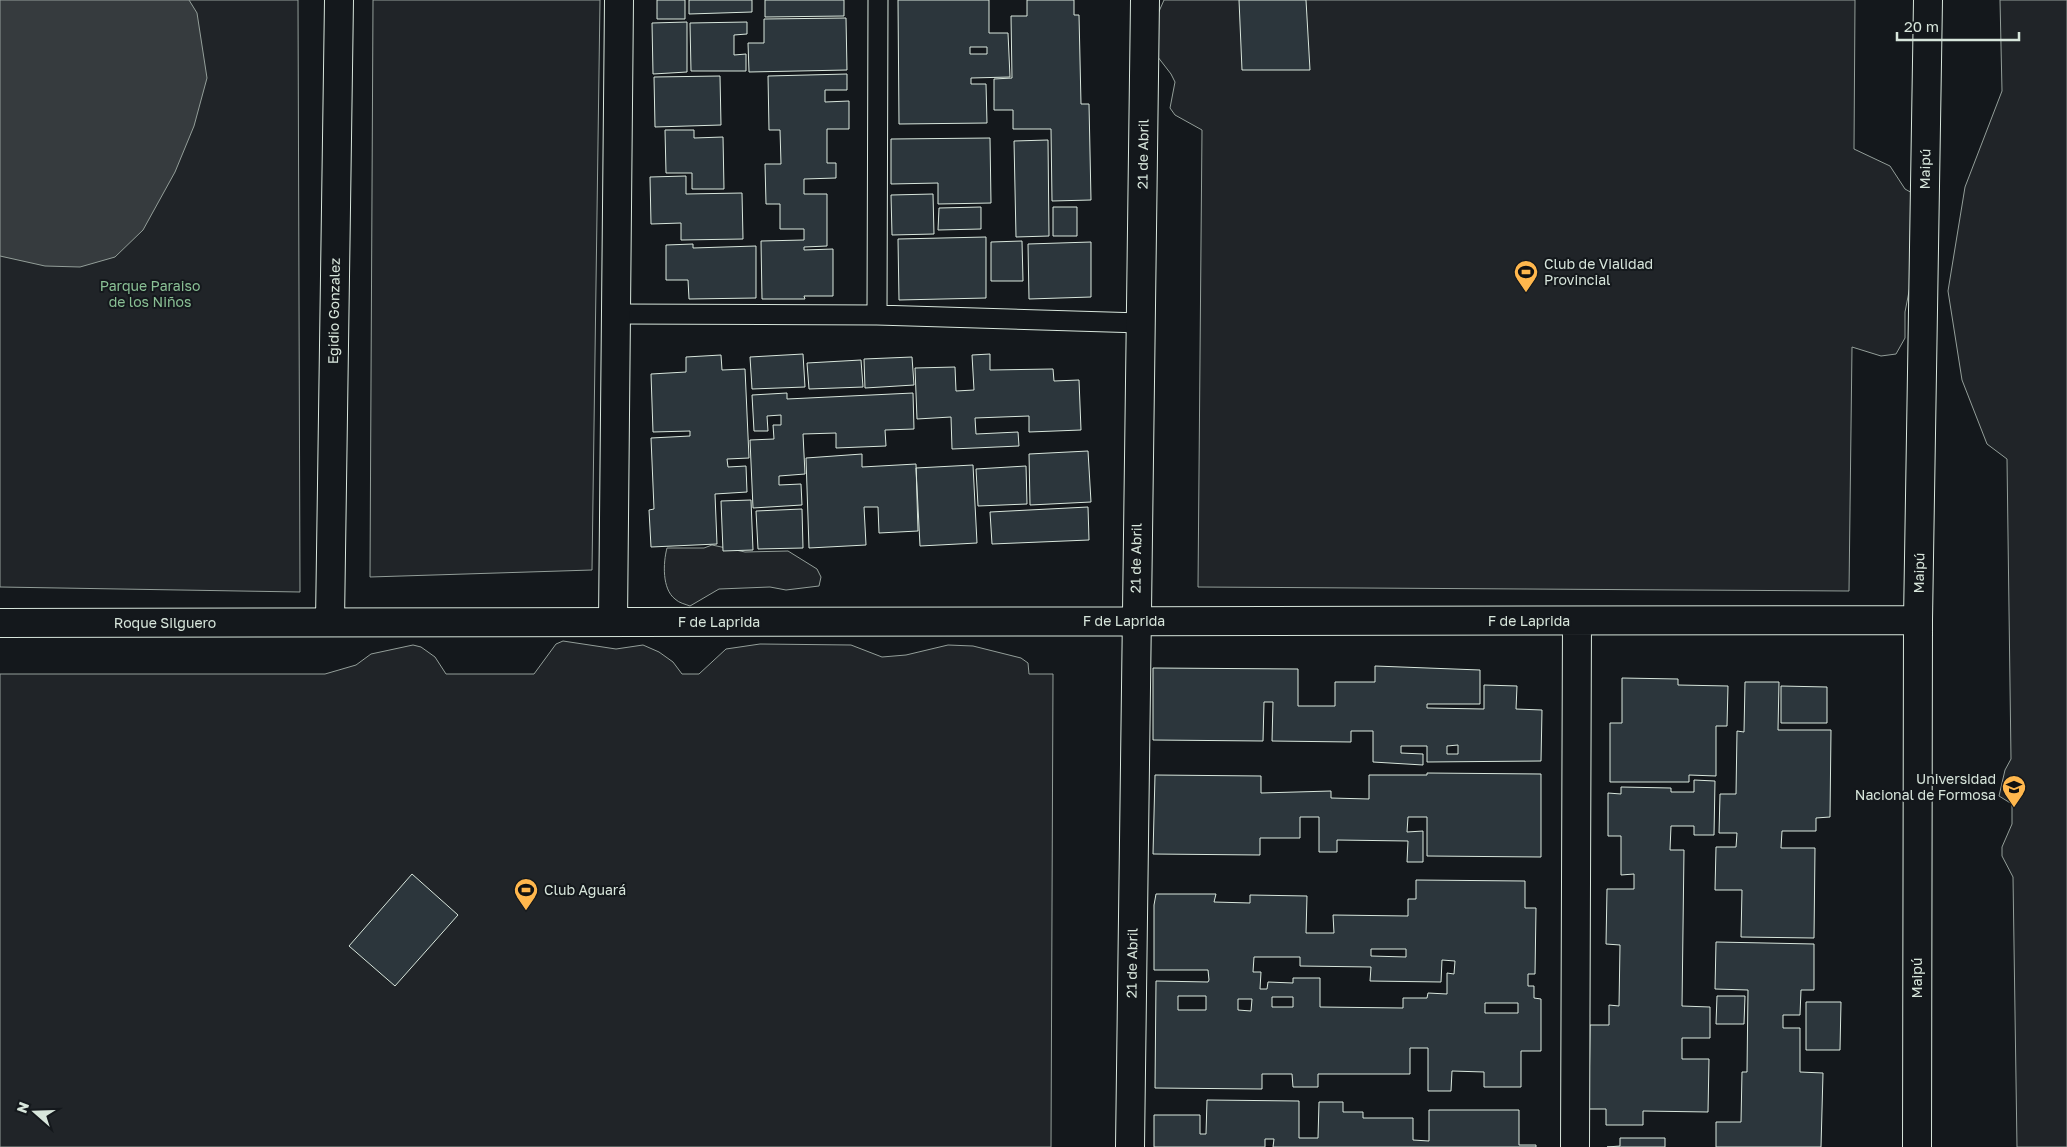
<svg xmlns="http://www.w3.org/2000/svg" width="2067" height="1147" font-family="'Golos Text',sans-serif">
  <rect width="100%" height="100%" fill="#14181c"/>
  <!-- green -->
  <path fill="#202428" stroke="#939e99" d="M 0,0 L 298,0 L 300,592 L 0,587 Z
    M 373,0 L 600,0 L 592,570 L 370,577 Z
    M 1164,0 L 1855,0 L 1854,149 L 1890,166 L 1905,189 L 1937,207 L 1913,271 L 1905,312 L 1905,338 L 1896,354 L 1881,356 L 1852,347 L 1849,591 L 1198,587 L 1202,130 L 1175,115 L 1170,108 L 1175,82 L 1171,74 L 1154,52 L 1153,25 Z
    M 2000,0 L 2067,0 L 2067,1147 L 2017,1147 L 2013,877 L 2002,856 L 2002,847 L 2012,824 L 2012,804 L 1999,796 L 2005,770 L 2011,759 L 2007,459 L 1987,444 L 1962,380 L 1948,291 L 1965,187 L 2002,91 Z
    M 712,545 L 745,552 L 788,551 L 817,569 L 821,577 L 819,586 L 786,590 L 770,587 L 719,589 L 690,606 C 685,604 679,603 675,599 C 662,589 663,563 667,548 L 704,548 Z
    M 563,641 L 616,649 L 643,645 L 659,652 L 673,662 L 682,674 L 699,674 L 726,649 L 760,644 L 851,645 L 882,657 L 906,655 L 948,645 L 973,646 L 1021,658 L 1028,663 L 1029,674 L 1053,674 L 1051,1147 L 0,1147 L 0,674 L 325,674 L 356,665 L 371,654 L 413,645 L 421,647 L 435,657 L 446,674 L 534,674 L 556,644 Z"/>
  <!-- water -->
  <path fill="#363b3e" stroke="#939e99" d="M 0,0 L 189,0 L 197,13 L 207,78 L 194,126 L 175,172 L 143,230 L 115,257 L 80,267 L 45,266 L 0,256 Z"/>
  <!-- building -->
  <path fill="#2c363c" stroke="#d8e6dc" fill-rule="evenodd" d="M 657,0 L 685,0 L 685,19 L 657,19 Z
    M 689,0 L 752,0 L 752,12 L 689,14 Z
    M 765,0 L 844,0 L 844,16 L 765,17 Z
    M 898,0 L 989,0 L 989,33 L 1008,33 L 1010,77 L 971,78 L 971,84 L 986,84 L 987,123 L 899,124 ZM 970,47 L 987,47 L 987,54 L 970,54 Z
    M 1027,0 L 1074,0 L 1074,15 L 1079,15 L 1081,104 L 1089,104 L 1091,200 L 1052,201 L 1051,129 L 1013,129 L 1013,110 L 994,110 L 994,79 L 1012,78 L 1011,16 L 1027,16 Z
    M 1239,0 L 1306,0 L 1310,70 L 1242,70 Z
    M 846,18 L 847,70 L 749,72 L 748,43 L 764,43 L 764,19 Z
    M 687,22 L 687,72 L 653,74 L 652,23 Z
    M 747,22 L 747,34 L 734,35 L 734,55 L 746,54 L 746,71 L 691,71 L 690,23 Z
    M 847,74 L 847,90 L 825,90 L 825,102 L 849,101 L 849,129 L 827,129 L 827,163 L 836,163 L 836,178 L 804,179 L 804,194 L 827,194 L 827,246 L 804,247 L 804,250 L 833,249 L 833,296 L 804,296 L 805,299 L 762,299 L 761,241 L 804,240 L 804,229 L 780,229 L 780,204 L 766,204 L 765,164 L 781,164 L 780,130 L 769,130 L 768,76 Z
    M 720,76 L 721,125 L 655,127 L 654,77 Z
    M 665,130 L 694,130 L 694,138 L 723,137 L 724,189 L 692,189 L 692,173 L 666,173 Z
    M 990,138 L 991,203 L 938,204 L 938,183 L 891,184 L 891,139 Z
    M 1048,140 L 1049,236 L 1016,237 L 1014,141 Z
    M 686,176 L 686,194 L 742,193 L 743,239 L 681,240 L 681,223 L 651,224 L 650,177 Z
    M 933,194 L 934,234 L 892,235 L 891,195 Z
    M 981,207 L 981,229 L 938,230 L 939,208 Z
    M 1053,207 L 1077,207 L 1077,236 L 1053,236 Z
    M 986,237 L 986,298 L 899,300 L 898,239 Z
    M 1022,241 L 1023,281 L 991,281 L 991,242 Z
    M 1091,242 L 1091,297 L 1029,299 L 1028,244 Z
    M 693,244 L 693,248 L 756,246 L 756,298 L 689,299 L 688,280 L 666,280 L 666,245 Z
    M 803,354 L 805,387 L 752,389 L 750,357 Z
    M 990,354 L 990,370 L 1053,369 L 1054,381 L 1079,380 L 1081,430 L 1029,432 L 1029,416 L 975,418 L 976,434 L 1018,432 L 1019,446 L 952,449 L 951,417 L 917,419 L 915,368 L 955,367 L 956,391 L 974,390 L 972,355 Z
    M 721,355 L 722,370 L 745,369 L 749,458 L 727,459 L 728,467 L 746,466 L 747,492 L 715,494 L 717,544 L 651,547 L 649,510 L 654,509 L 651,438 L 690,436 L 690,431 L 653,432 L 651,374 L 686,372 L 686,357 Z
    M 912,357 L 914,385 L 865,388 L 864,359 Z
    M 861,360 L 863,387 L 809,389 L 807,363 Z
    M 787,393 L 787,399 L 913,393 L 914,429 L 885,430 L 886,446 L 836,448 L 836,433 L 803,434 L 805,474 L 779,476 L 779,485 L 801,484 L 802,505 L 753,508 L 750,440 L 774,439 L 773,425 L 781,425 L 781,415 L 767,416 L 768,431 L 754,431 L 752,395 Z
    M 1088,451 L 1091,502 L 1030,505 L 1029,454 Z
    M 862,454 L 862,467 L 916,464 L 918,531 L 879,533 L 878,507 L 864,507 L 866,545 L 809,548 L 806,458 Z
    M 973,465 L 977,543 L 920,546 L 916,468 Z
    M 1026,466 L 1027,504 L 978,506 L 976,469 Z
    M 751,500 L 753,550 L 723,551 L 721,501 Z
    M 1088,507 L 1089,540 L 992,544 L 990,512 Z
    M 802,509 L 803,548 L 758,549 L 756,511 Z
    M 1375,666 L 1480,670 L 1480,704 L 1427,704 L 1427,708 L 1484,709 L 1484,685 L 1517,686 L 1516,709 L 1542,710 L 1541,761 L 1427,762 L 1427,746 L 1401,746 L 1401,753 L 1423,754 L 1423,765 L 1373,762 L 1373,731 L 1351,731 L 1351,742 L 1272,741 L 1273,702 L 1264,702 L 1263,741 L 1153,740 L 1153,668 L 1298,669 L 1298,706 L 1335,706 L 1335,682 L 1375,682 ZM 1458,745 L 1458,754 L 1447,754 L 1447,746 Z
    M 1622,678 L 1678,679 L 1678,685 L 1728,686 L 1727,726 L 1716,726 L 1716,776 L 1689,775 L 1689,782 L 1610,782 L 1610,723 L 1622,723 Z
    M 1745,682 L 1779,682 L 1778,730 L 1831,730 L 1830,817 L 1816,818 L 1816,831 L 1782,831 L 1781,848 L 1815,848 L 1814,938 L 1741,937 L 1742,890 L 1715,890 L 1716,847 L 1736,847 L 1737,833 L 1719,833 L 1720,794 L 1736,794 L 1737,731 L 1744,732 Z
    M 1781,686 L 1827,687 L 1827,723 L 1781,723 Z
    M 1427,773 L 1541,774 L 1541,857 L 1427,856 L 1427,817 L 1408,817 L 1407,832 L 1423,831 L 1423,862 L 1407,862 L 1408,841 L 1337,840 L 1337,852 L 1319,852 L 1319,817 L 1300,817 L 1300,838 L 1260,838 L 1260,855 L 1153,854 L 1155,775 L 1261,776 L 1261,793 L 1331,791 L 1331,798 L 1369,799 L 1369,775 L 1427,775 Z
    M 1694,780 L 1715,781 L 1714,835 L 1694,835 L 1694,826 L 1671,826 L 1670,850 L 1684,850 L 1682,1006 L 1710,1007 L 1710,1038 L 1682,1038 L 1682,1059 L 1709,1059 L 1708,1112 L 1643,1111 L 1643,1125 L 1606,1125 L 1606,1109 L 1589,1109 L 1590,1025 L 1609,1025 L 1609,1005 L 1619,1006 L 1620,945 L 1606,944 L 1607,889 L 1634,889 L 1634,874 L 1621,875 L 1621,836 L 1608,836 L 1608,793 L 1621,794 L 1621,787 L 1671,788 L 1671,792 L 1694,792 Z
    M 412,874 L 458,915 L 395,986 L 349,946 Z
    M 1416,880 L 1525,881 L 1525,908 L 1536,908 L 1535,974 L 1528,974 L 1528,986 L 1534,986 L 1534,998 L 1541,999 L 1541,1051 L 1521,1051 L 1521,1087 L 1484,1087 L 1484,1072 L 1452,1071 L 1451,1091 L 1428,1091 L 1428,1048 L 1410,1048 L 1410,1074 L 1318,1074 L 1318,1087 L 1293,1087 L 1292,1074 L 1262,1074 L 1262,1089 L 1155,1088 L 1156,981 L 1208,982 L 1209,980 L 1208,970 L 1154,970 L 1154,905 L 1156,894 L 1216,894 L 1214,902 L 1250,903 L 1250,895 L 1307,896 L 1306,933 L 1334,933 L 1333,915 L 1408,916 L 1408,899 L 1416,899 ZM 1371,949 L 1406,949 L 1406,957 L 1371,956 ZM 1254,957 L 1300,957 L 1300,966 L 1371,967 L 1370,981 L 1441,982 L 1442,960 L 1455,961 L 1454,974 L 1447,973 L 1447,994 L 1428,993 L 1427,998 L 1403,998 L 1403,1008 L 1320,1007 L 1320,978 L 1293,978 L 1293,983 L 1268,982 L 1267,989 L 1260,989 L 1261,972 L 1253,972 ZM 1178,996 L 1206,996 L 1206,1010 L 1178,1010 ZM 1272,997 L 1293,997 L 1293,1007 L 1272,1007 ZM 1238,999 L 1252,999 L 1251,1011 L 1238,1010 ZM 1485,1003 L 1518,1003 L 1518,1013 L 1485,1013 Z
    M 1716,942 L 1814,944 L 1814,990 L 1801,990 L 1800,1015 L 1783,1015 L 1783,1028 L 1800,1028 L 1800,1072 L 1823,1073 L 1821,1147 L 1716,1147 L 1716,1122 L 1741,1122 L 1742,1072 L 1747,1072 L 1748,990 L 1715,989 Z
    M 1717,996 L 1745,996 L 1744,1024 L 1716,1024 Z
    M 1806,1002 L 1841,1002 L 1840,1050 L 1806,1050 Z
    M 1207,1100 L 1299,1101 L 1299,1138 L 1318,1138 L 1319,1102 L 1343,1102 L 1343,1112 L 1363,1112 L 1363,1118 L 1413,1118 L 1413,1140 L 1429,1141 L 1429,1110 L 1519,1110 L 1519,1145 L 1536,1145 L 1536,1147 L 1273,1147 L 1274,1139 L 1265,1139 L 1265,1147 L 1154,1147 L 1154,1115 L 1200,1115 L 1200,1134 L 1206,1134 Z
    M 1620,1138 L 1665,1138 L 1665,1147 L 1607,1147 L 1620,1146 Z"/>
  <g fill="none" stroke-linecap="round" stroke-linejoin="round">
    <!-- service casing -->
    <g stroke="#d8e6dc" stroke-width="21">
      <path id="service" d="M 617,314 L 877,315 L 1141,323
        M 877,315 L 878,0"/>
    </g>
    <!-- minor casing -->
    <g stroke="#d8e6dc" stroke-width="30">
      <path id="minor" d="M 330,622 L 339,0
        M 613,622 L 619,0
        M 0,623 L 1918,620
        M 1130,1147 L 1145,0
        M 1575,1147 L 1577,621
        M 1917,1147 L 1918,620 L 1928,0"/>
    </g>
    <!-- service -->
    <use href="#service" stroke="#14181c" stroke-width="19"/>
    <!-- minor -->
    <use href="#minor" stroke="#14181c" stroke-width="28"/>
  </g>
  <!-- icons -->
  <defs>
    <g id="stadium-pin" transform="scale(1.25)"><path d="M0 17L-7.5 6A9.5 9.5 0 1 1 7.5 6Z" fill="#ffb74d" stroke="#14181c"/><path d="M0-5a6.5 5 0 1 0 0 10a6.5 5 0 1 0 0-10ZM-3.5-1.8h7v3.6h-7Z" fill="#111"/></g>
    <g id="university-pin" transform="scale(1.25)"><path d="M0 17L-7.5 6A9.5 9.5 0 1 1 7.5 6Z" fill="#ffb74d" stroke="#14181c"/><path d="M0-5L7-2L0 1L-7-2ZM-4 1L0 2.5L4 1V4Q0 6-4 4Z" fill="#111"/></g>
  </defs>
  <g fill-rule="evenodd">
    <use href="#stadium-pin" x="1526" y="272"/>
    <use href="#university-pin" x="2014" y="787"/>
    <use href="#stadium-pin" x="526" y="890"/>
  </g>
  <g text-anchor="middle" stroke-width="4" stroke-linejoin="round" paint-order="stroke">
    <!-- street labels -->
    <g font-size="14" fill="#d8e6dc" stroke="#14181c">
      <text transform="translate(1143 154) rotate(-89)" y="5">21 de Abril</text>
      <text transform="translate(1925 169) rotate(-89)" y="5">Maipú</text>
      <text transform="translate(334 311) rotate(-89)" y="5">Egidio Gonzalez</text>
      <text transform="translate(1136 558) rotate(-89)" y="5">21 de Abril</text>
      <text transform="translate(1919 573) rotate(-89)" y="5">Maipú</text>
      <text x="1124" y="626">F de Laprida</text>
      <text x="1529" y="626">F de Laprida</text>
      <text x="719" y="627">F de Laprida</text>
      <text x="165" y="628">Roque Silguero</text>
      <text transform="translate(1132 963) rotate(-89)" y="5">21 de Abril</text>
      <text transform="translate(1917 978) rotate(-90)" y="5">Maipú</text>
    </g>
    <!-- poi labels -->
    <g font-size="14" fill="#d8e6dc" stroke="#14181c" text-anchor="start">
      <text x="1544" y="269">Club de Vialidad<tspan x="1544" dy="16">Provincial</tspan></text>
      <text x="1996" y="784" text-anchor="end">Universidad<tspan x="1996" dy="16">Nacional de Formosa</tspan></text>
      <text x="544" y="895">Club Aguará</text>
    </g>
    <!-- park labels -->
    <g font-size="14" fill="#8ac095" stroke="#14181c">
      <text x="150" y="291">Parque Paraiso<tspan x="150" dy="16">de los Niños</tspan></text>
    </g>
  </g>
  <!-- north arrow -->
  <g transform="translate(35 1112) rotate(290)" stroke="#14181c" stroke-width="4" paint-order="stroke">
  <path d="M0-4L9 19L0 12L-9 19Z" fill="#d8e6dc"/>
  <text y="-8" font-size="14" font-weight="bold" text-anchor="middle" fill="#d8e6dc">N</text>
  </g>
  <!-- scale -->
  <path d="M1897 32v8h122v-8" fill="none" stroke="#d8e6dc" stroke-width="2.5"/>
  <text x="1904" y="32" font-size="15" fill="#d8e6dc" stroke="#14181c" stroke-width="4" paint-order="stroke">20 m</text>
</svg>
